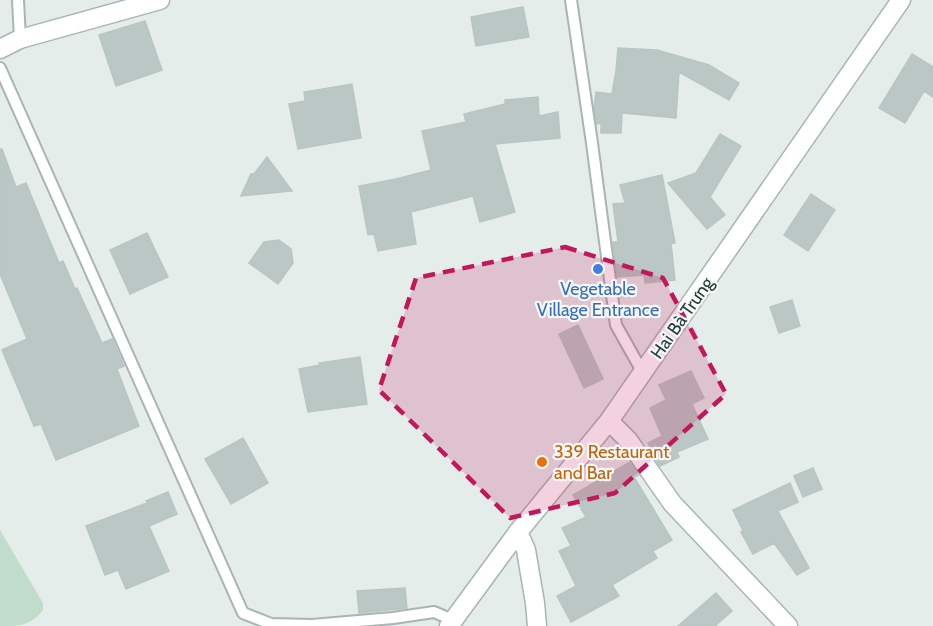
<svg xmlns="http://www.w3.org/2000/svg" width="933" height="626" font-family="Cabin,sans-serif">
  <rect width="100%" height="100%" fill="#e5edeb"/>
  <!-- green -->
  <path fill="#c1dbcc" d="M 0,530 L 43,603 L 43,610 C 30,626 20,626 0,626 Z"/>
  <!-- building -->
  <path fill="#bbc7c4" stroke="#b8c6c2" stroke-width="1.5" d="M 523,7 L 529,37 L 476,46 L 471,17 Z
    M 145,21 L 162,70 L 116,86 L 99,35 Z
    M 618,48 L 657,50 L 709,65 L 739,83 L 729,100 L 679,72 L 676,118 L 622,113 L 621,133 L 601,133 L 601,123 L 597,124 L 594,108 L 596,92 L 612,94 L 616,71 Z
    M 912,54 L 933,67 L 933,97 L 924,91 L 905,123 L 879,108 Z
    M 352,84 L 361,138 L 298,149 L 289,104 L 305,101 L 304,92 Z
    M 538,97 L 539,116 L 558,112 L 560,138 L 495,144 L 515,212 L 480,222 L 473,196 L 411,212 L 416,244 L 378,251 L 374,234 L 368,235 L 359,186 L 396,179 L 431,170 L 422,131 L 466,122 L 464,114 L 505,104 L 505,100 Z
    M 720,134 L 741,146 L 710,197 L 725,215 L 707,229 L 668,183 L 696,173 Z
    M 0,149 L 2,149 L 16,187 L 26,183 L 59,263 L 63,261 L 75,289 L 77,288 L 102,343 L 112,339 L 124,366 L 117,369 L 139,426 L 56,460 L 41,424 L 34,426 L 2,350 L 27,339 L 0,274 Z
    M 267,157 L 292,191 L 241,196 L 251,174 L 254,174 Z
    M 662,175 L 675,243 L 671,244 L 675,280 L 645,283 L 644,275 L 617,277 L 613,242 L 618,242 L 613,204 L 625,203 L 620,185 Z
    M 811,194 L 835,210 L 808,251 L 784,235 Z
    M 147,233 L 168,277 L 130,294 L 110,250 Z
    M 279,240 L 291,249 L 293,263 L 278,284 L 249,263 L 264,242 Z
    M 792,300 L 800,326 L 779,333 L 770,307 Z
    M 578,325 L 603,379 L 584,388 L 559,334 Z
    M 360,357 L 367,404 L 308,412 L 299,369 L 320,365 L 319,363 Z
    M 691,371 L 704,398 L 692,404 L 708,439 L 677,452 L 679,457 L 660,466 L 649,450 L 651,449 L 648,443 L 662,436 L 650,408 L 666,400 L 659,385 Z
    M 243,438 L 268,483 L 231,504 L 205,459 Z
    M 630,462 L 639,475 L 634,477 L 672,540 L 653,551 L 657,558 L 612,585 L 619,596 L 571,622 L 557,596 L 576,586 L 559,551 L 571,546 L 562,528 L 586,517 L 573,495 Z
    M 813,468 L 822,489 L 803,497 L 794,476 Z
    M 790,483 L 798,502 L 778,511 L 809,568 L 797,575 L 774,543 L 753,554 L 741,532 L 743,531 L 733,510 Z
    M 168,492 L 177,514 L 149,526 L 169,571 L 126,589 L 118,570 L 105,575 L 86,526 L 147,503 L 146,501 Z
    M 405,588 L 407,608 L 359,613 L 357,591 Z
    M 716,593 L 732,611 L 715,626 L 678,626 Z"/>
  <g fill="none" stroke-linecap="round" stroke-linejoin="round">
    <!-- service casing -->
    <g stroke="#a8b5b2" stroke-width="14">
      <path id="service" d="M 18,0 L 20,39
        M 571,0 L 592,143 L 616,325 L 643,373
        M 0,68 L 243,613 L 271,624 L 312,625 L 393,618 L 434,612 L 453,620"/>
    </g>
    <!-- minor casing -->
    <g stroke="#a8b5b2" stroke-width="21">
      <path id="minor" d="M 0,49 L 20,39 L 160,0
        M 609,421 L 628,440 L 672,503 L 788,626
        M 518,532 L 526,550 L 535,603 L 537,626"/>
    </g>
    <!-- tertiary casing -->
    <g stroke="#a8b5b2" stroke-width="21">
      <path id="tertiary" d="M 449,626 L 518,532 L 609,421 L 901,0"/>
    </g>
    <!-- service -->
    <use href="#service" stroke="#fff" stroke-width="10"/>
    <!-- minor -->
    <use href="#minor" stroke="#fff" stroke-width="18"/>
    <!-- tertiary -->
    <use href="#tertiary" stroke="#fff" stroke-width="18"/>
  </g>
  <!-- marked area -->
  <path fill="#c2185b" fill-opacity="0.2" stroke="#c2185b" stroke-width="4.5" stroke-dasharray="12 8" stroke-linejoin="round" d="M 565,247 L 663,278 L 726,394 L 615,493 L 510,518 L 379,390 L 416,278 Z"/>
  <!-- markers -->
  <circle fill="#3f7fe0" stroke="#f6f9f8" stroke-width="2" cx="598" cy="269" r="6"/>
  <circle fill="#e8710a" stroke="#f6f9f8" stroke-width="2" cx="542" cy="462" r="6"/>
  <g text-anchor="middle" stroke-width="4.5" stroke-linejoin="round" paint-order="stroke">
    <!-- shop labels -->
    <g font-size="18" fill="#366cbe" stroke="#f6f9f8">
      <text x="598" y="295">Vegetable<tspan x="598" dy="21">Village Entrance</tspan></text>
    </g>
    <!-- street labels -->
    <g font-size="18" fill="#263d3a" stroke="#f6f9f8">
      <text transform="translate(682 318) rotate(-55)" y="6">Hai Bà Trưng</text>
    </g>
    <!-- food labels -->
    <g font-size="18" fill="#c56008" stroke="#f6f9f8" text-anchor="start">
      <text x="554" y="458">339 Restaurant<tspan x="554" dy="21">and Bar</tspan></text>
    </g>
  </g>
</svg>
